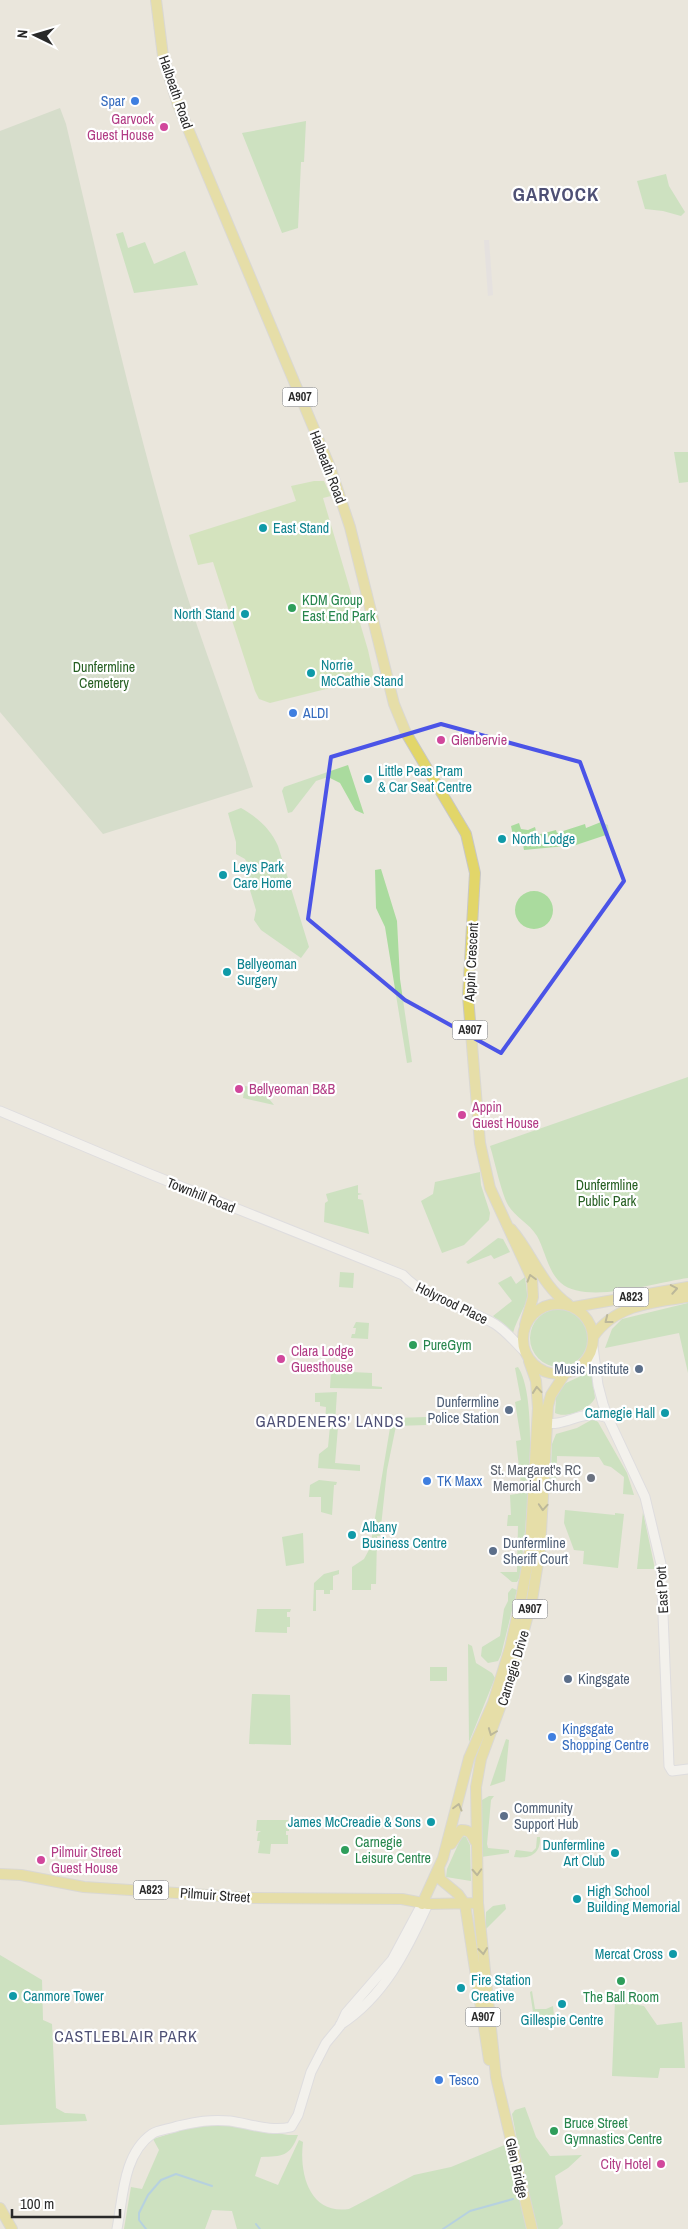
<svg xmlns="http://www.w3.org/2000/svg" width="688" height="2229" font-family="'Archivo Narrow',sans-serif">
  <rect width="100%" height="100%" fill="#eae6dc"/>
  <!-- industrial -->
  <path fill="#dfdce3" d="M 484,240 L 489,240 L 493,295 L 488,296 Z"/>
  <!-- green -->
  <path fill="#aadb9e" d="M 306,121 L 304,162 L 301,162 L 298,228 L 282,233 L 242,133 Z
    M 666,174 L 669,186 L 685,212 L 681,216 L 663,211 L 645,209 L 637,181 Z
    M 123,232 L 128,248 L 145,242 L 154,264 L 185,251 L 198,285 L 134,293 L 116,234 Z
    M 674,452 L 688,452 L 688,482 L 679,483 Z
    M 348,765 L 364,814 L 355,810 L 340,783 L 328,777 L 316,781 L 292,812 L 288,813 L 282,791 L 284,787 Z
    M 241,808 C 257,817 271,829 278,846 L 309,947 L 301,958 L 261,930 L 254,920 L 256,910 L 246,877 L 248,866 L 245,859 L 236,854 L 236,842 L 228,813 Z
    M 601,822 L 608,825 L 609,834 L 576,845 L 524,850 L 523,845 L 515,845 L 511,826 L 519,823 L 521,829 L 528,830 L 535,827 L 537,835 L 556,830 L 557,833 L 585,824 L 586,828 Z
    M 381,869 L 397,921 L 400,979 L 412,1062 L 407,1063 L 385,927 L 376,908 L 375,870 Z
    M515 910a19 19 0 1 1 38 0a19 19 0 1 1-38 0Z
    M 688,1077 L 688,1278 C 657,1282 586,1305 561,1283 C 548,1272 545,1250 537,1236 C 529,1223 515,1217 508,1205 C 501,1192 495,1162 490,1146 Z
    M 245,1086 L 261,1089 L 274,1105 L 243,1098 Z
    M 480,1172 L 481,1185 L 490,1213 L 489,1220 L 464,1245 L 442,1253 L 421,1201 L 433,1194 L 435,1182 Z
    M 358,1185 L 358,1193 L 362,1194 L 358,1195 L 358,1199 L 363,1200 L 369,1234 L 324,1222 L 325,1203 L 328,1201 L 326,1194 Z
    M 498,1238 L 503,1239 L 510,1252 L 494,1259 L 491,1255 L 468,1264 L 466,1262 Z
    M 340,1272 L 354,1273 L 353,1288 L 339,1287 Z
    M 511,1276 L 516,1284 L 525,1277 L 527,1293 L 529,1292 C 526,1307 517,1318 513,1333 L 493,1316 L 512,1301 L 498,1283 Z
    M 688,1303 L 688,1373 L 679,1333 L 605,1348 L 612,1329 L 622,1319 Z
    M530 1338a29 29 0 1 1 58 0a29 29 0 1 1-58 0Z
    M 356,1322 L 369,1323 L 368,1339 L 351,1338 L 352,1334 L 355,1334 L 356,1328 L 353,1328 Z
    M 518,1367 C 541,1402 525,1533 520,1577 L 517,1582 L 512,1582 L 500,1572 L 517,1572 L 518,1526 L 507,1526 L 508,1515 L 511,1515 L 510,1495 L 522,1493 L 516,1441 L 521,1440 L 515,1402 L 521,1400 L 515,1368 Z
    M 591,1367 L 595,1398 C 590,1409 566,1419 555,1413 L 556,1400 L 554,1399 L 557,1391 L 566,1383 L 583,1375 Z
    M 331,1371 L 372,1373 L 372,1386 L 382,1387 L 382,1389 L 330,1388 Z
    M 337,1392 L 335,1424 L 325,1423 L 326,1407 L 320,1406 L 320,1402 L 315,1402 L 315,1393 Z
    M 427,1417 L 426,1425 L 396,1426 L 387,1470 L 380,1536 L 377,1536 L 376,1584 L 371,1584 L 371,1590 L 352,1590 L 352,1567 L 364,1559 L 370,1548 L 391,1422 L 394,1418 Z
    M 593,1419 L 598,1422 L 627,1473 L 634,1495 L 623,1494 L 624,1477 L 611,1467 L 604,1465 L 599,1457 L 557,1456 L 556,1493 L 550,1492 L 552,1444 L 556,1434 L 577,1428 Z
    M 330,1426 L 338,1427 L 335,1463 L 360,1465 L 360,1471 L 318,1468 L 319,1454 L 328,1447 Z
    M 319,1480 L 337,1482 L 336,1485 L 334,1485 L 332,1515 L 321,1512 L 321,1497 L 309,1497 L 310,1485 Z
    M 565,1510 L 615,1515 L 615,1513 L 624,1514 L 618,1568 L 583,1564 L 584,1551 L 574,1550 L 564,1523 Z
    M 643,1512 L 655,1569 L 637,1569 Z
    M 303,1533 L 304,1563 L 286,1566 L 282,1537 Z
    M 339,1570 L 339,1574 L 333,1576 L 333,1590 L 330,1590 L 330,1594 L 324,1594 L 324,1590 L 316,1590 L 316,1611 L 313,1611 L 314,1583 L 324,1574 Z
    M 512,1588 L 517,1590 L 501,1655 L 498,1661 L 488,1663 L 481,1656 L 482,1647 L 500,1636 L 504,1609 L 508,1601 L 508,1593 Z
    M 257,1609 L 291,1609 L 290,1612 L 287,1612 L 287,1617 L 290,1617 L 290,1627 L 287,1627 L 287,1633 L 255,1632 Z
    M 468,1644 L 472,1646 L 476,1663 L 492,1673 L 495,1678 L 469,1742 Z
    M 430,1667 L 447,1667 L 447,1681 L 430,1681 Z
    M 252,1694 L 290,1695 L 291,1745 L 249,1744 Z
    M 506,1739 L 509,1740 L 505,1781 L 490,1786 Z
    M 489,1796 L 494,1796 L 491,1800 L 487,1844 L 488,1848 L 509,1850 L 509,1853 L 481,1857 L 482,1800 Z
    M 257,1820 L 288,1820 L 289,1831 L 286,1831 L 286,1835 L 288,1835 L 288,1844 L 271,1844 L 270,1854 L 258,1853 L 260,1841 L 257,1841 L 258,1833 L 261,1831 L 256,1831 Z
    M 462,1836 L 466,1837 L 470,1845 L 471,1881 L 446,1877 L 447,1869 Z
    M 537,1837 L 540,1837 C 541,1855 529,1859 514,1857 L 516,1850 L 532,1852 L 536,1848 Z
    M 505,1904 L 506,1909 L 486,1929 L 486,1912 L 493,1906 Z
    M 0,1955 L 42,1980 L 43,2020 L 52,2024 L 56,2108 L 65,2113 L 85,2114 L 87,2121 L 0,2125 Z
    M 532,1991 L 535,2009 L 546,2009 L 553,2006 L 554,2015 L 542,2025 L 535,2025 L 530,1992 Z
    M 615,2001 L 644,2006 L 657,2025 L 682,2022 L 685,2068 L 660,2068 L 658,2078 L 612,2076 Z
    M 525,2107 L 536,2137 L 550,2156 L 582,2155 L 568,2168 L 555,2176 L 563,2224 L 558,2229 L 237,2229 L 232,2211 L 212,2210 L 205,2229 L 124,2229 L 131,2187 L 142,2189 L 159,2150 L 153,2139 L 198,2125 L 222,2123 L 288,2135 L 298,2135 C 290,2157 282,2156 261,2157 L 255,2176 L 278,2185 L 299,2140 L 303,2142 C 299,2173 309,2215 349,2209 L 414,2175 L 451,2167 L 517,2140 L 512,2114 L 515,2110 Z"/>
  <!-- cemetery -->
  <path fill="#bfd2b5" d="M 60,108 L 66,124 C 99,264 131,406 171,544 C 195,627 227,706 253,787 L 103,834 L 0,712 L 0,131 Z"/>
  <!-- pitch -->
  <path fill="#bae19a" d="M 314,481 L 324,481 L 331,496 L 323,498 L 368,650 L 374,677 L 270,703 L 259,699 L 255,691 L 213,562 L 198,565 L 189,535 L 296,501 L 291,486 Z"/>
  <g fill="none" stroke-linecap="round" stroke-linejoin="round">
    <!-- stream -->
    <path stroke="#79b8e2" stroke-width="2" d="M 256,2224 L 260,2229
      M 146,2229 L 139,2220 L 139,2213 L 148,2195 L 161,2180 L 176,2174 L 212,2186
      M 443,2229 L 470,2211 L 513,2199"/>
    <!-- minor casing -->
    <g stroke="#d1d2e0" stroke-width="11">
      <path id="minor" d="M 0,1111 L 150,1174 L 403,1275 C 428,1301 465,1306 495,1324 C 506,1331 515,1342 524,1351
        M 593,1347 L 598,1385 L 603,1404 L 608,1418 L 645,1497 L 661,1564 L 669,1766 L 672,1771 L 688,1769
        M 541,1422 C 568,1429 580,1407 608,1418
        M 340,2025 C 384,1997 407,1950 428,1904
        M 117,2229 C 123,2198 123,2154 152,2134 C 158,2130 170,2129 178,2126 C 196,2122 211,2119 230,2121 C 250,2124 272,2132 291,2127 L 298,2115 L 311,2072 L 326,2043 L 340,2026 L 346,2013 L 392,1960 L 422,1904"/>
    </g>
    <!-- major casing -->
    <g stroke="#c7c7c7" stroke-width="12">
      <path id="major" d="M 156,0 L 163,56 L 178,105 L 330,467 L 350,527 L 394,704 L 406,733 L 466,834 L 475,873 L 468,996 L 480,1143 L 490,1188 L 532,1279 L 533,1297 L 525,1325
        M 511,1229 C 532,1253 542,1286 568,1304
        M523 1339a35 35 0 1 1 70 0a35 35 0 1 1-70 0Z
        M 574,1307 L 688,1287
        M 593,1337 C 615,1305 652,1302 688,1297
        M 451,1844 L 461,1830 C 470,1830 472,1834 475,1841
        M 439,1867 L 440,1879 L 458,1894 L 465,1904 L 489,2060
        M 0,1874 L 21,1875 L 84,1887 L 253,1898 L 402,1899 L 428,1904 L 478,1903
        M 422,1904 L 443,1858 L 469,1758 L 493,1703 L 510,1648 L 521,1599 L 530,1550 L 538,1408 L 536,1381 L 529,1361
        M 0,2208 L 12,2229
        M 532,2229 L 496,2077 L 478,1903 L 476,1787 L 481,1759 L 512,1675 L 532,1600 L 540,1550 L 548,1406 L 551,1395 L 564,1375"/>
    </g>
    <!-- minor -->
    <use href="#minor" stroke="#fff" stroke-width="9"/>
    <!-- major -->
    <use href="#major" stroke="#e2d669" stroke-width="10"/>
  </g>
  <!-- one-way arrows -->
  <defs><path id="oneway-chevron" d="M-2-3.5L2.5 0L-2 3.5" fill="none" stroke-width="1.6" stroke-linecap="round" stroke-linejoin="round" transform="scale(1.25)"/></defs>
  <g stroke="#868049">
    <use href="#oneway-chevron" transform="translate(531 1278) rotate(-106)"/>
    <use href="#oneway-chevron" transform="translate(674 1289) rotate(-10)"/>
    <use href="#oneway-chevron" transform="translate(608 1320) rotate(142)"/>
    <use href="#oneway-chevron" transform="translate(537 1390) rotate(-95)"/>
    <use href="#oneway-chevron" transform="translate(543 1507) rotate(94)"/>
    <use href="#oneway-chevron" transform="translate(492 1732) rotate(111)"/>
    <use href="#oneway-chevron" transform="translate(458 1807) rotate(-75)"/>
    <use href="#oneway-chevron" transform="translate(477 1872) rotate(87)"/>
    <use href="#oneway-chevron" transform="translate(483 1951) rotate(83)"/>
  </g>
  <!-- marked area -->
  <path d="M0 0H688V2229H0ZM 441,724 L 580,762 L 624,881 L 501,1053 L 405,1000 L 308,919 L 331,757 Z" fill="#eae6dc" fill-opacity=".55" fill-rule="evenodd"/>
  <path fill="none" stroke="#4b54e7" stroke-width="4" stroke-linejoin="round" d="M 441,724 L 580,762 L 624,881 L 501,1053 L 405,1000 L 308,919 L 331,757 Z"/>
  <!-- markers -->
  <g fill="#3f7fe0" stroke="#fff" stroke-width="2">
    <circle cx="135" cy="101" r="5"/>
    <circle cx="293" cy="713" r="5"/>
    <circle cx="427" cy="1481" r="5"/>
    <circle cx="552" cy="1737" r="5"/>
    <circle cx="439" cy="2080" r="5"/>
  </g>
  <g fill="#d1479c" stroke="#fff" stroke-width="2">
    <circle cx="164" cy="127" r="5"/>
    <circle cx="441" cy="740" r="5"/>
    <circle cx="239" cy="1089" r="5"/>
    <circle cx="462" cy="1115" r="5"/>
    <circle cx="281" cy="1359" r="5"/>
    <circle cx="41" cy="1860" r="5"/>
    <circle cx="661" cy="2164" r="5"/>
  </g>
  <g fill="#0f9aa8" stroke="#fff" stroke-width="2">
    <circle cx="263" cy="528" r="5"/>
    <circle cx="245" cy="614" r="5"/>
    <circle cx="311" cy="673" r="5"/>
    <circle cx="368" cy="779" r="5"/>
    <circle cx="502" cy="839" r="5"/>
    <circle cx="223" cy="875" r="5"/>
    <circle cx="227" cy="972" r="5"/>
    <circle cx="665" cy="1413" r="5"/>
    <circle cx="352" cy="1535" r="5"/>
    <circle cx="431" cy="1822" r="5"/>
    <circle cx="615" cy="1853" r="5"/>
    <circle cx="577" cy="1899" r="5"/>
    <circle cx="673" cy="1954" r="5"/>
    <circle cx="461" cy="1988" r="5"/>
    <circle cx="13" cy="1996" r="5"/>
    <circle cx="562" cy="2004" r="5"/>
  </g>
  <g fill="#2e9e5b" stroke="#fff" stroke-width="2">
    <circle cx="292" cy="608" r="5"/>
    <circle cx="413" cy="1345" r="5"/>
    <circle cx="345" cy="1850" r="5"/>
    <circle cx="621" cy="1981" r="5"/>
    <circle cx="554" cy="2131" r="5"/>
  </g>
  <g fill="#5c6f8a" stroke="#fff" stroke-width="2">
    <circle cx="639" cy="1369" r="5"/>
    <circle cx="509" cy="1410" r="5"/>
    <circle cx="493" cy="1551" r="5"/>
    <circle cx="568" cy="1679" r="5"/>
    <circle cx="504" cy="1816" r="5"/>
  </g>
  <circle fill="#6b7280" stroke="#fff" stroke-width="2" cx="591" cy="1478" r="5"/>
  <g text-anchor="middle" stroke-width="4.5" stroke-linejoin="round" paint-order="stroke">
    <!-- shield labels -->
    <g fill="#fff" stroke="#696969" stroke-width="1">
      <rect x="282.5" y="387.5" width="35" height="19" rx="4"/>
      <rect x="452.5" y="1020.5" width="35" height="19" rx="4"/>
      <rect x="613.5" y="1287.5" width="35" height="19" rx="4"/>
      <rect x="512.5" y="1599.5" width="35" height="19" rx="4"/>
      <rect x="133.5" y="1880.5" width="35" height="19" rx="4"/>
      <rect x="465.5" y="2007.5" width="35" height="19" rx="4"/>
    </g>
    <g font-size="12" font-weight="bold" fill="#292929">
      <text x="300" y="401">A907</text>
      <text x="470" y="1034">A907</text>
      <text x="631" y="1301">A823</text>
      <text x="530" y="1613">A907</text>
      <text x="151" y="1894">A823</text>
      <text x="483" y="2021">A907</text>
    </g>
    <!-- street labels -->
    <g font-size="14" fill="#292929" stroke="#fff">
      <text transform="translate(176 92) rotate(71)" y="5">Halbeath Road</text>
      <text transform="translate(328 467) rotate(69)" y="5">Halbeath Road</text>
      <text transform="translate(471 962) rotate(-87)" y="5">Appin Crescent</text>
      <text transform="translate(201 1195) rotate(22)" y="5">Townhill Road</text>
      <text transform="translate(452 1303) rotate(26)" y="5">Holyrood Place</text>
      <text transform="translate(662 1590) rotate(-93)" y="5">East Port</text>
      <text transform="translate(513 1668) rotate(-73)" y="5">Carnegie Drive</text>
      <text transform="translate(215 1895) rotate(4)" y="5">Pilmuir Street</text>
      <text transform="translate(517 2168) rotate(77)" y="5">Glen Bridge</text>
    </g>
    <!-- shop labels -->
    <g font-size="14" fill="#366cbe" stroke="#fff" text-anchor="start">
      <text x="125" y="106" text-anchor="end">Spar</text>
      <text x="303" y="718">ALDI</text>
      <text x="437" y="1486">TK Maxx</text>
      <text x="562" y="1734">Kingsgate<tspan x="562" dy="16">Shopping Centre</tspan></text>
      <text x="449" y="2085">Tesco</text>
    </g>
    <!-- hotel labels -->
    <g font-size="14" fill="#b23c85" stroke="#fff" text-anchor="start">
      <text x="154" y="124" text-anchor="end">Garvock<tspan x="154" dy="16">Guest House</tspan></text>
      <text x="451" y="745">Glenbervie</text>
      <text x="249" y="1094">Bellyeoman B&amp;B</text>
      <text x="472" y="1112">Appin<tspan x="472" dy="16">Guest House</tspan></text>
      <text x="291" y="1356">Clara Lodge<tspan x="291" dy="16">Guesthouse</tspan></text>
      <text x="51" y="1857">Pilmuir Street<tspan x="51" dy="16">Guest House</tspan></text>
      <text x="651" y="2169" text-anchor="end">City Hotel</text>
    </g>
    <!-- culture labels -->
    <g font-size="14" fill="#0d838f" stroke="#fff" text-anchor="start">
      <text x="273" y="533">East Stand</text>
      <text x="235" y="619" text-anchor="end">North Stand</text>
      <text x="321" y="670">Norrie<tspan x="321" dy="16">McCathie Stand</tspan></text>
      <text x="378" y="776">Little Peas Pram<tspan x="378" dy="16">&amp; Car Seat Centre</tspan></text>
      <text x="512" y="844">North Lodge</text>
      <text x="233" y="872">Leys Park<tspan x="233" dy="16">Care Home</tspan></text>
      <text x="237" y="969">Bellyeoman<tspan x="237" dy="16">Surgery</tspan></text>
      <text x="655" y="1418" text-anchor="end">Carnegie Hall</text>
      <text x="362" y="1532">Albany<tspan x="362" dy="16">Business Centre</tspan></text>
      <text x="421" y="1827" text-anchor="end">James McCreadie &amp; Sons</text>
      <text x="605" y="1850" text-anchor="end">Dunfermline<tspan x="605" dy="16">Art Club</tspan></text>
      <text x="587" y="1896">High School<tspan x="587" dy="16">Building Memorial</tspan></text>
      <text x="663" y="1959" text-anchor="end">Mercat Cross</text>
      <text x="471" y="1985">Fire Station<tspan x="471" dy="16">Creative</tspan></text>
      <text x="23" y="2001">Canmore Tower</text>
      <text x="562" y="2025" text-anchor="middle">Gillespie Centre</text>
    </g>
    <!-- leisure labels -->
    <g font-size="14" fill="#27864d" stroke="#fff" text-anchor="start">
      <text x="302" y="605">KDM Group<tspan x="302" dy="16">East End Park</tspan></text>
      <text x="423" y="1350">PureGym</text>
      <text x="355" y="1847">Carnegie<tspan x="355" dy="16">Leisure Centre</tspan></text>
      <text x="621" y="2002" text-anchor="middle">The Ball Room</text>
      <text x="564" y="2128">Bruce Street<tspan x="564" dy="16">Gymnastics Centre</tspan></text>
    </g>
    <!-- park labels -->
    <g font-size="14" fill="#255e21" stroke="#fff">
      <text x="104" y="672">Dunfermline<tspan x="104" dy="16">Cemetery</tspan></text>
      <text x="607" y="1190">Dunfermline<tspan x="607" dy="16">Public Park</tspan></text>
    </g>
    <!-- service labels -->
    <g font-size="14" fill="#4e5e75" stroke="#fff" text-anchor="start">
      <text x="629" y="1374" text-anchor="end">Music Institute</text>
      <text x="499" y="1407" text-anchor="end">Dunfermline<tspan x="499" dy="16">Police Station</tspan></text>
      <text x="503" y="1548">Dunfermline<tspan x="503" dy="16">Sheriff Court</tspan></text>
      <text x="578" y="1684">Kingsgate</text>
      <text x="514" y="1813">Community<tspan x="514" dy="16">Support Hub</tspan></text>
    </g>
    <!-- worship labels -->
    <g font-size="14" fill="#5b616d" stroke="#fff" text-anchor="end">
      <text x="581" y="1475">St. Margaret's RC<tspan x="581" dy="16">Memorial Church</tspan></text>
    </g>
    <!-- quarter labels -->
    <g font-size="16" letter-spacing="1" fill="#4e5075" stroke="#fff">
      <text x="330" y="1427">GARDENERS' LANDS</text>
      <text x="126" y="2042">CASTLEBLAIR PARK</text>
    </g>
    <!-- district labels -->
    <g font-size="19" font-weight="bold" letter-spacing="1" fill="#4e5075" stroke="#fff">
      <text x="556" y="201">GARVOCK</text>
    </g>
  </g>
  <!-- north arrow -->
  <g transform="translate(35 35) rotate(275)" stroke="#ffffff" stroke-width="4" paint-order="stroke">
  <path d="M0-4L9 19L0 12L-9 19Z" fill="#292929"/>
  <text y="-8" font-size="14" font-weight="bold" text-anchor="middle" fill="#292929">N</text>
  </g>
  <!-- scale -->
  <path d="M12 2209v8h108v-8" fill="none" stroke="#292929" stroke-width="2.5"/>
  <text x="20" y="2209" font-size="15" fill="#292929" stroke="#ffffff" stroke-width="4" paint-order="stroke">100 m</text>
</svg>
